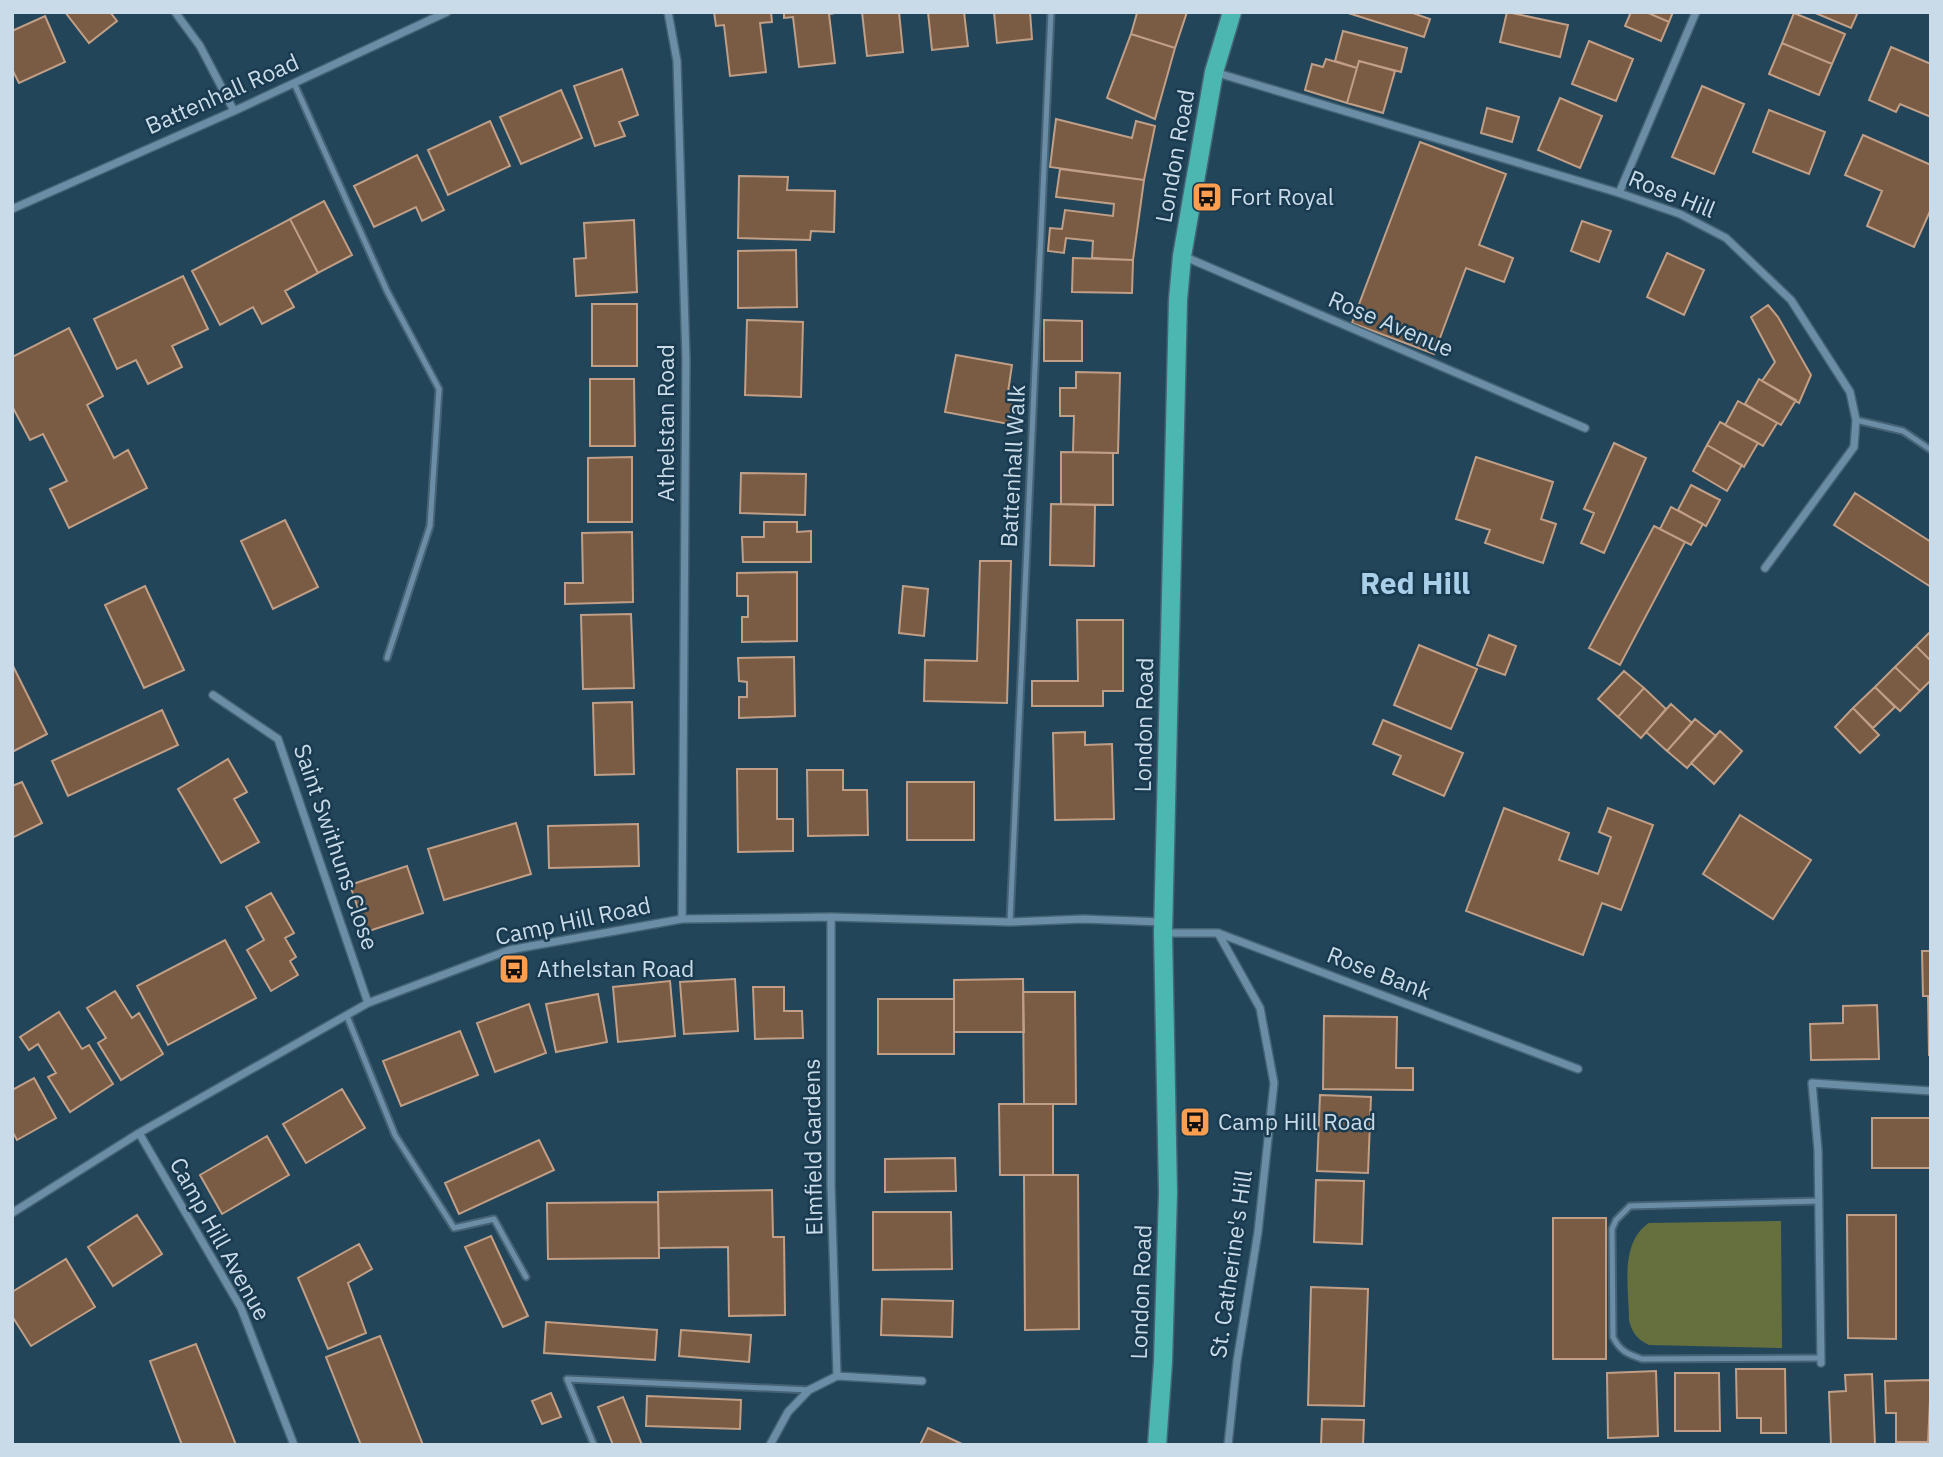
<svg xmlns="http://www.w3.org/2000/svg" width="1943" height="1457" font-family="'IBM Plex Sans',sans-serif">
  <rect width="100%" height="100%" fill="#23455a"/>
  <!-- green -->
  <path fill="#66703f" d="M 1781,1221 L 1782,1348 L 1649,1345 C 1637,1339 1632,1333 1629,1320 C 1629,1289 1619,1243 1649,1223 Z"/>
  <!-- building -->
  <path fill="#7a5b44" stroke="#c19f86" stroke-width="2" d="M 65,12 L 110,12 L 117,21 L 89,43 Z
    M 714,12 L 771,12 L 772,22 L 760,23 L 766,72 L 730,76 L 724,25 L 716,26 Z
    M 784,12 L 841,12 L 829,14 L 835,63 L 799,67 L 793,17 L 784,18 Z
    M 862,12 L 899,12 L 903,52 L 867,56 Z
    M 928,12 L 964,12 L 968,46 L 932,50 Z
    M 994,12 L 1030,12 L 1032,39 L 997,43 Z
    M 1135,12 L 1187,12 L 1175,48 L 1131,34 L 1137,13 Z
    M 1345,12 L 1410,12 L 1430,19 L 1424,37 Z
    M 1507,12 L 1568,25 L 1560,57 L 1500,42 Z
    M 1631,12 L 1646,12 L 1669,22 L 1661,41 L 1625,26 Z
    M 1646,12 L 1673,12 L 1669,22 Z
    M 1813,12 L 1858,12 L 1851,28 Z
    M 1794,13 L 1845,34 L 1832,64 L 1782,43 Z
    M 45,16 L 65,62 L 19,83 L 12,69 L 12,31 Z
    M 1343,31 L 1407,48 L 1401,72 L 1359,61 L 1357,68 L 1335,61 Z
    M 1131,34 L 1175,48 L 1155,119 L 1107,98 Z
    M 1589,41 L 1633,59 L 1616,101 L 1572,84 Z
    M 1782,43 L 1832,64 L 1819,95 L 1769,74 Z
    M 1891,47 L 1931,64 L 1931,117 L 1900,104 L 1896,112 L 1869,100 Z
    M 1326,59 L 1357,68 L 1347,103 L 1305,90 L 1312,64 L 1323,67 Z
    M 1359,61 L 1395,71 L 1383,113 L 1347,103 Z
    M 622,69 L 638,115 L 619,122 L 625,136 L 595,146 L 574,86 Z
    M 1702,86 L 1744,104 L 1714,174 L 1672,157 Z
    M 561,90 L 582,138 L 521,164 L 500,117 Z
    M 1560,98 L 1602,116 L 1580,168 L 1538,150 Z
    M 1487,108 L 1519,117 L 1512,142 L 1481,133 Z
    M 1769,110 L 1825,132 L 1809,174 L 1753,152 Z
    M 1056,119 L 1132,138 L 1136,121 L 1155,126 L 1144,180 L 1050,167 Z
    M 490,121 L 510,166 L 448,195 L 428,150 Z
    M 1863,135 L 1931,165 L 1931,209 L 1914,247 L 1867,226 L 1882,191 L 1845,175 Z
    M 1420,142 L 1506,174 L 1479,245 L 1513,258 L 1504,282 L 1466,268 L 1434,354 L 1352,323 Z
    M 417,155 L 444,210 L 422,221 L 416,207 L 374,227 L 354,186 Z
    M 1060,169 L 1144,180 L 1133,260 L 1092,258 L 1093,241 L 1066,238 L 1064,253 L 1048,251 L 1050,228 L 1062,229 L 1065,210 L 1113,216 L 1114,204 L 1056,197 Z
    M 739,176 L 788,177 L 787,190 L 835,191 L 834,232 L 811,231 L 810,240 L 738,238 Z
    M 324,201 L 352,255 L 318,273 L 290,219 Z
    M 290,219 L 318,273 L 285,291 L 294,307 L 262,324 L 253,307 L 220,325 L 192,271 Z
    M 634,220 L 637,292 L 576,296 L 574,259 L 586,258 L 584,223 Z
    M 1582,221 L 1611,231 L 1599,262 L 1571,251 Z
    M 796,250 L 797,307 L 738,308 L 738,251 Z
    M 1667,253 L 1704,270 L 1684,315 L 1647,297 Z
    M 1073,258 L 1133,260 L 1132,293 L 1072,292 Z
    M 183,276 L 208,329 L 172,346 L 182,367 L 148,384 L 136,360 L 117,369 L 94,319 Z
    M 592,304 L 637,304 L 637,366 L 592,366 Z
    M 1768,305 L 1778,317 L 1811,375 L 1799,403 L 1762,381 L 1775,362 L 1751,317 Z
    M 747,320 L 803,322 L 801,397 L 745,395 Z
    M 1044,320 L 1082,321 L 1082,361 L 1044,361 Z
    M 69,328 L 103,396 L 87,405 L 114,458 L 128,450 L 147,488 L 69,528 L 50,489 L 67,481 L 43,434 L 30,440 L 12,406 L 12,357 Z
    M 956,355 L 1012,365 L 1008,392 L 1024,395 L 1019,426 L 945,412 Z
    M 1076,372 L 1120,373 L 1118,453 L 1073,452 L 1074,416 L 1060,416 L 1060,388 L 1076,388 Z
    M 590,379 L 634,379 L 635,446 L 590,446 Z
    M 1759,379 L 1796,400 L 1781,425 L 1745,404 Z
    M 1738,401 L 1777,423 L 1763,446 L 1725,425 Z
    M 1720,422 L 1758,443 L 1744,467 L 1707,445 Z
    M 1614,443 L 1646,458 L 1604,553 L 1581,543 L 1594,513 L 1584,509 Z
    M 1707,445 L 1742,465 L 1727,491 L 1693,471 Z
    M 1061,452 L 1113,453 L 1113,505 L 1061,504 Z
    M 632,457 L 632,522 L 588,522 L 588,458 Z
    M 1476,457 L 1553,482 L 1541,519 L 1556,524 L 1543,563 L 1485,543 L 1490,530 L 1456,519 Z
    M 741,473 L 806,474 L 805,515 L 740,513 Z
    M 1691,485 L 1720,500 L 1706,526 L 1678,510 Z
    M 1855,493 L 1931,542 L 1931,587 L 1834,525 Z
    M 1051,504 L 1095,505 L 1094,566 L 1050,565 Z
    M 1671,507 L 1703,524 L 1691,545 L 1660,529 Z
    M 285,520 L 318,587 L 273,609 L 241,541 Z
    M 764,522 L 797,522 L 797,532 L 811,531 L 811,562 L 743,562 L 742,537 L 764,537 Z
    M 1654,526 L 1685,542 L 1620,665 L 1589,648 Z
    M 632,532 L 633,602 L 565,604 L 565,583 L 583,583 L 582,533 Z
    M 980,561 L 1011,561 L 1007,703 L 924,701 L 925,660 L 977,661 Z
    M 797,572 L 797,641 L 742,642 L 742,617 L 748,617 L 748,596 L 737,596 L 737,573 Z
    M 145,586 L 184,670 L 144,688 L 105,605 Z
    M 903,586 L 928,589 L 924,636 L 899,633 Z
    M 631,614 L 634,688 L 583,689 L 581,615 Z
    M 1077,620 L 1123,620 L 1123,691 L 1103,691 L 1103,706 L 1032,706 L 1032,681 L 1078,681 Z
    M 1931,631 L 1931,661 L 1916,646 Z
    M 1489,635 L 1516,646 L 1505,675 L 1477,665 Z
    M 1419,645 L 1477,669 L 1451,729 L 1394,705 Z
    M 1916,646 L 1931,661 L 1931,680 L 1920,691 L 1895,667 Z
    M 794,657 L 795,716 L 739,718 L 739,697 L 747,697 L 747,682 L 739,681 L 738,658 Z
    M 12,664 L 47,734 L 12,752 Z
    M 1895,667 L 1920,691 L 1900,711 L 1875,687 Z
    M 1624,671 L 1644,688 L 1618,717 L 1598,699 Z
    M 1875,687 L 1895,707 L 1873,728 L 1853,708 Z
    M 1644,688 L 1666,709 L 1641,738 L 1618,717 Z
    M 632,702 L 634,774 L 595,775 L 593,703 Z
    M 1671,704 L 1692,723 L 1667,751 L 1646,732 Z
    M 1853,708 L 1879,735 L 1860,753 L 1835,727 Z
    M 162,710 L 178,745 L 68,796 L 52,761 Z
    M 1695,719 L 1716,736 L 1687,768 L 1667,751 Z
    M 1383,720 L 1463,753 L 1444,796 L 1393,774 L 1401,756 L 1373,744 Z
    M 1720,731 L 1742,751 L 1714,784 L 1691,763 Z
    M 1085,732 L 1085,745 L 1112,744 L 1114,819 L 1055,820 L 1053,733 Z
    M 228,759 L 247,792 L 234,799 L 259,842 L 221,863 L 178,789 Z
    M 737,769 L 777,769 L 777,819 L 793,819 L 793,851 L 738,852 Z
    M 807,770 L 843,770 L 843,790 L 867,790 L 868,835 L 808,836 Z
    M 22,782 L 42,823 L 12,838 L 12,786 Z
    M 907,782 L 974,782 L 974,840 L 907,840 Z
    M 1504,808 L 1569,833 L 1559,860 L 1598,874 L 1611,837 L 1599,832 L 1608,808 L 1653,825 L 1621,910 L 1602,903 L 1583,955 L 1466,911 Z
    M 1740,815 L 1811,860 L 1773,919 L 1703,874 Z
    M 516,823 L 531,874 L 444,900 L 428,849 Z
    M 638,824 L 639,866 L 549,868 L 548,826 Z
    M 407,866 L 423,913 L 366,932 L 350,885 Z
    M 271,893 L 294,933 L 285,938 L 296,957 L 290,961 L 298,975 L 271,991 L 247,950 L 264,940 L 246,907 Z
    M 225,940 L 256,998 L 168,1045 L 137,986 Z
    M 1922,951 L 1931,951 L 1931,1055 L 1929,1055 L 1928,996 L 1923,996 Z
    M 735,979 L 738,1031 L 684,1034 L 680,982 Z
    M 1023,979 L 1024,1032 L 954,1032 L 954,980 Z
    M 670,981 L 675,1036 L 618,1042 L 613,987 Z
    M 753,987 L 784,987 L 784,1011 L 802,1011 L 803,1038 L 755,1039 Z
    M 115,991 L 132,1018 L 139,1013 L 163,1054 L 121,1080 L 98,1043 L 106,1038 L 87,1008 Z
    M 1023,992 L 1075,992 L 1076,1104 L 1024,1104 Z
    M 598,994 L 607,1042 L 556,1052 L 546,1004 Z
    M 878,999 L 954,999 L 954,1054 L 878,1054 Z
    M 529,1004 L 546,1053 L 495,1072 L 477,1023 Z
    M 1877,1005 L 1879,1059 L 1811,1060 L 1810,1024 L 1843,1023 L 1843,1006 Z
    M 59,1012 L 82,1049 L 89,1045 L 113,1084 L 70,1112 L 48,1077 L 56,1073 L 38,1044 L 29,1050 L 20,1037 Z
    M 1324,1016 L 1397,1017 L 1396,1068 L 1413,1068 L 1413,1090 L 1323,1089 Z
    M 460,1031 L 478,1075 L 401,1106 L 383,1061 Z
    M 34,1078 L 56,1118 L 17,1140 L 12,1131 L 12,1090 Z
    M 342,1089 L 365,1128 L 306,1163 L 283,1124 Z
    M 1320,1095 L 1371,1097 L 1368,1173 L 1317,1171 Z
    M 999,1104 L 1053,1104 L 1053,1175 L 1000,1175 Z
    M 1872,1118 L 1931,1118 L 1931,1168 L 1872,1168 Z
    M 267,1136 L 289,1175 L 222,1214 L 200,1175 Z
    M 539,1140 L 554,1170 L 459,1214 L 445,1183 Z
    M 955,1158 L 956,1191 L 885,1192 L 885,1159 Z
    M 1024,1175 L 1078,1175 L 1079,1329 L 1025,1330 Z
    M 1316,1180 L 1364,1181 L 1362,1244 L 1314,1242 Z
    M 772,1190 L 773,1237 L 784,1237 L 785,1315 L 729,1316 L 728,1247 L 659,1248 L 658,1192 Z
    M 658,1202 L 659,1258 L 548,1259 L 547,1203 Z
    M 873,1212 L 951,1212 L 952,1269 L 873,1270 Z
    M 137,1215 L 162,1254 L 113,1286 L 88,1247 Z
    M 1847,1215 L 1896,1215 L 1896,1339 L 1848,1338 Z
    M 1553,1218 L 1606,1218 L 1606,1359 L 1553,1359 Z
    M 491,1236 L 528,1316 L 503,1327 L 465,1247 Z
    M 359,1244 L 372,1269 L 348,1283 L 366,1333 L 328,1349 L 298,1278 Z
    M 66,1259 L 95,1307 L 31,1346 L 12,1316 L 12,1292 Z
    M 1311,1287 L 1368,1289 L 1364,1406 L 1308,1405 Z
    M 882,1299 L 953,1301 L 952,1337 L 881,1335 Z
    M 546,1322 L 657,1330 L 655,1360 L 544,1353 Z
    M 681,1330 L 751,1335 L 749,1362 L 679,1356 Z
    M 380,1336 L 423,1445 L 361,1445 L 326,1357 Z
    M 196,1344 L 236,1445 L 182,1445 L 150,1361 Z
    M 1736,1369 L 1785,1369 L 1786,1433 L 1761,1433 L 1761,1418 L 1737,1418 Z
    M 1656,1371 L 1658,1436 L 1608,1438 L 1607,1373 Z
    M 1675,1373 L 1719,1373 L 1720,1431 L 1675,1431 Z
    M 1872,1374 L 1875,1445 L 1831,1445 L 1829,1392 L 1846,1391 L 1845,1375 Z
    M 1931,1380 L 1928,1442 L 1896,1442 L 1896,1413 L 1886,1413 L 1885,1381 Z
    M 551,1393 L 561,1417 L 542,1424 L 532,1401 Z
    M 647,1396 L 741,1400 L 740,1429 L 646,1426 Z
    M 623,1397 L 642,1445 L 613,1445 L 598,1407 Z
    M 1322,1419 L 1364,1420 L 1363,1445 L 1321,1445 Z
    M 928,1428 L 964,1445 L 920,1445 Z"/>
  <g fill="none" stroke-linecap="round" stroke-linejoin="round">
    <!-- lane casing -->
    <g stroke="#456375" stroke-width="9">
      <path id="lane" d="M 294,83 L 387,291 L 439,389 L 430,526 L 387,658
        M 1856,420 L 1903,431 L 1931,450
        M 1010,922 L 1051,12
        M 347,1016 L 395,1135 L 454,1228 L 494,1219 L 526,1277
        M 1819,1201 L 1630,1206 L 1616,1220 L 1612,1229 L 1613,1337 C 1620,1351 1627,1354 1642,1359 L 1821,1358
        M 594,1445 L 567,1379 L 809,1390"/>
    </g>
    <!-- street casing -->
    <g stroke="#456375" stroke-width="10">
      <path id="street" d="M 175,12 L 200,46 L 234,111
        M 668,12 L 677,61 L 686,359 L 682,919
        M 1214,72 L 1619,193 L 1680,214 L 1726,238 L 1791,300 L 1850,392 L 1856,420 L 1854,447 L 1765,568
        M 1619,193 L 1696,12
        M 12,209 L 234,111 L 447,12
        M 1183,256 L 1585,428
        M 213,695 L 278,739 L 368,1003
        M 831,917 L 831,1185 L 837,1376
        M 1163,933 L 1218,933 L 1578,1069
        M 1218,933 L 1260,1008 L 1274,1083 L 1258,1232 L 1237,1361 L 1228,1445
        M 139,1133 L 241,1308 L 294,1445
        M 12,1213 L 139,1133 L 368,1003 L 509,950 L 682,919 L 831,917 L 1010,922 L 1083,919 L 1163,922
        M 1821,1363 L 1818,1150 L 1812,1083 L 1931,1091
        M 770,1445 L 788,1412 L 809,1390 L 837,1376 L 922,1381"/>
    </g>
    <!-- primary casing -->
    <g stroke="#456375" stroke-width="21">
      <path id="primary" d="M 1157,1445 L 1163,1362 L 1168,1193 L 1163,933 L 1178,300 L 1182,256 L 1214,72 L 1232,12"/>
    </g>
    <!-- lane -->
    <use href="#lane" stroke="#6b8ea6" stroke-width="5"/>
    <!-- street -->
    <use href="#street" stroke="#6b8ea6" stroke-width="7"/>
    <!-- primary -->
    <use href="#primary" stroke="#4cb7b0" stroke-width="18"/>
  </g>
  <!-- icons -->
  <defs>
    <g id="bus-square" transform="scale(1.575)"><rect x="-9" y="-9" width="18" height="18" rx="4" fill="#fb9e50" stroke="#193a4f"/><path d="M-5-6H5V4H4V6H2V4H-2V6H-4V4H-5ZM-3.5-4V0h7V-4ZM-3.5 1.2v1.5H-2V1.2ZM2 1.2v1.5H3.5V1.2Z" fill="#111"/></g>
  </defs>
  <g fill-rule="evenodd">
    <use href="#bus-square" x="1207" y="197"/>
    <use href="#bus-square" x="514" y="969"/>
    <use href="#bus-square" x="1195" y="1122"/>
  </g>
  <g text-anchor="middle" stroke-width="5" stroke-linejoin="round" paint-order="stroke">
    <!-- street labels -->
    <g font-size="23" fill="#c9dbe8" stroke="#193a4f">
      <text transform="translate(222 94) rotate(-24)" y="8">Battenhall Road</text>
      <text transform="translate(1175 156) rotate(-80)" y="8">London Road</text>
      <text transform="translate(1672 194) rotate(22)" y="8">Rose Hill</text>
      <text transform="translate(1391 324) rotate(23)" y="8">Rose Avenue</text>
      <text transform="translate(666 423) rotate(-90)" y="8">Athelstan Road</text>
      <text transform="translate(1013 466) rotate(-87)" y="8">Battenhall Walk</text>
      <text transform="translate(1144 725) rotate(-89)" y="8">London Road</text>
      <text transform="translate(336 847) rotate(71)" y="8">Saint Swithuns Close</text>
      <text transform="translate(573 921) rotate(-12)" y="8">Camp Hill Road</text>
      <text transform="translate(1379 973) rotate(21)" y="8">Rose Bank</text>
      <text transform="translate(813 1147) rotate(-91)" y="8">Elmfield Gardens</text>
      <text transform="translate(220 1239) rotate(61)" y="8">Camp Hill Avenue</text>
      <text transform="translate(1231 1264) rotate(-82)" y="8">St. Catherine's Hill</text>
      <text transform="translate(1141 1292) rotate(-88)" y="8">London Road</text>
    </g>
    <!-- poi labels -->
    <g font-size="23" fill="#c9dbe8" stroke="#193a4f" text-anchor="start">
      <text x="1230" y="205">Fort Royal</text>
      <text x="537" y="977">Athelstan Road</text>
      <text x="1218" y="1130">Camp Hill Road</text>
    </g>
    <!-- district labels -->
    <g font-size="30" font-weight="bold" fill="#aacfe9" stroke="#193a4f">
      <text x="1415" y="594">Red Hill</text>
    </g>
  </g>
  <!-- border -->
  <rect width="1943" height="1457" fill="none" stroke="#c9dbe8" stroke-width="28"/>
</svg>
